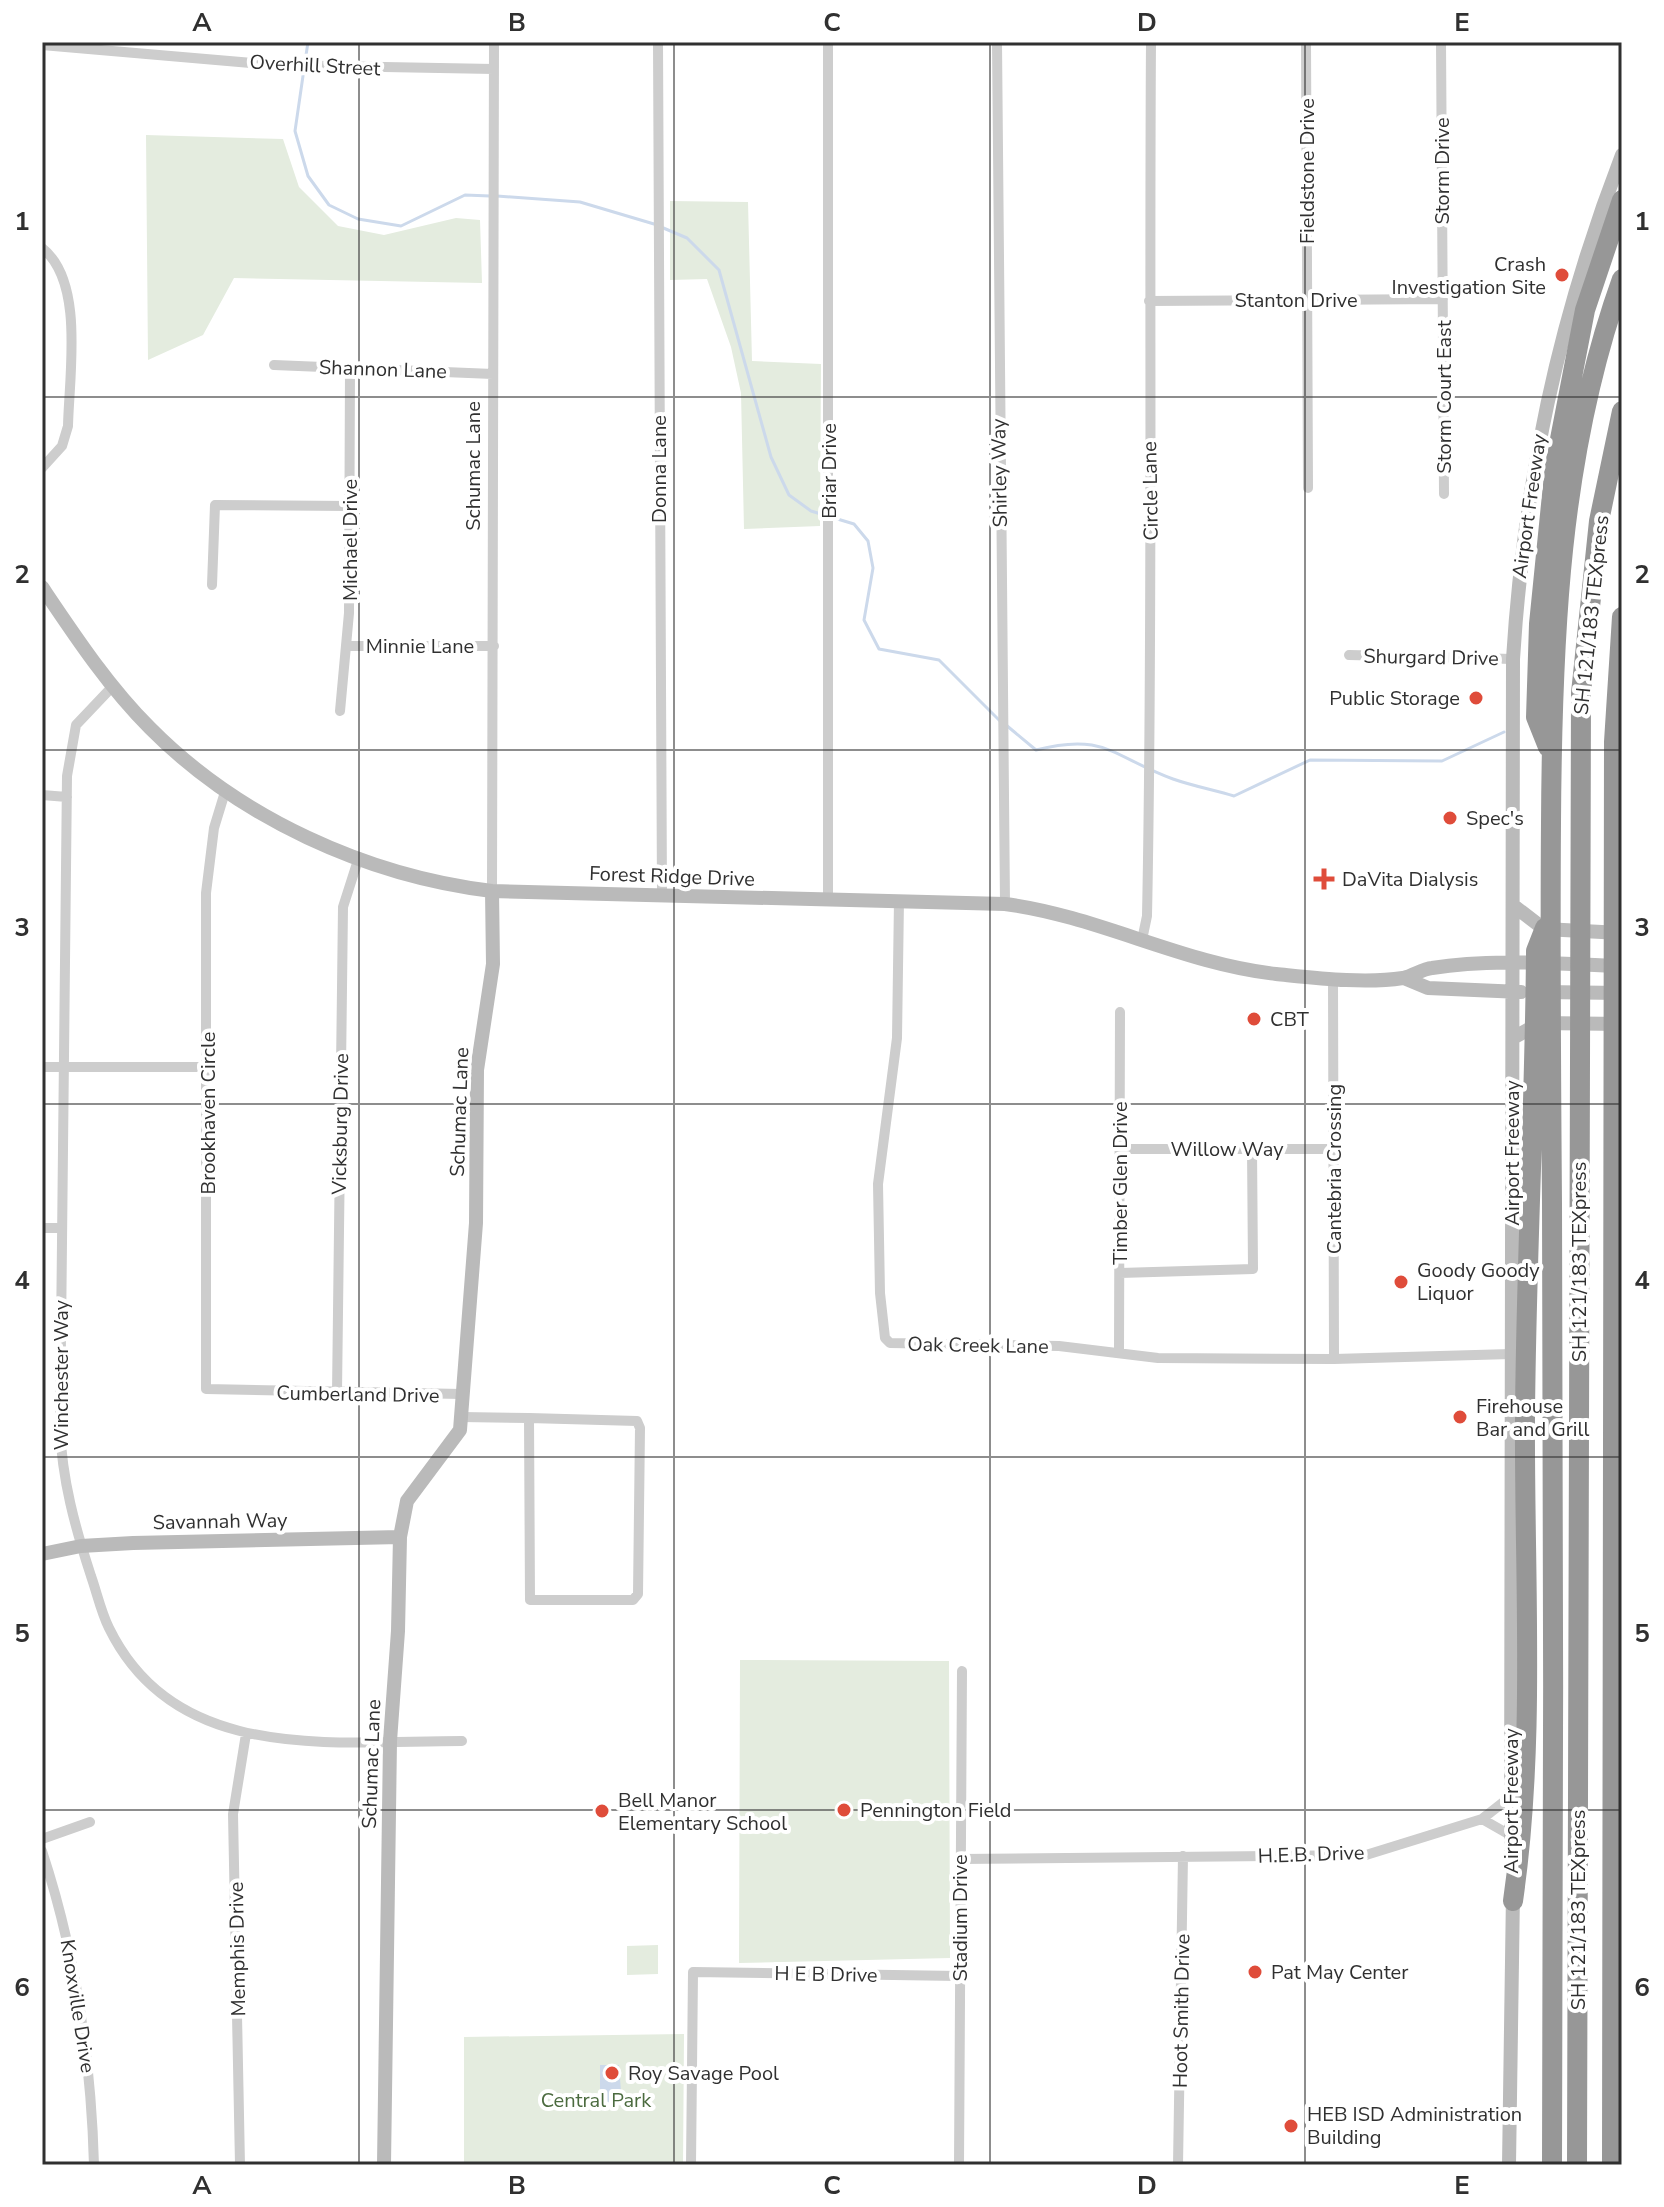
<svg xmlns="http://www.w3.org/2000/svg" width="1664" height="2207" font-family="'Nunito Sans',sans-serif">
  <rect width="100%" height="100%" fill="#fff"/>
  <!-- green -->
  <path fill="#e4ecdf" d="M 146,135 L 283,139 L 299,187 L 338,226 L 384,235 L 456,218 L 480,220 L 482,283 L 234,278 L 203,335 L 148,360 Z
    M 670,201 L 748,202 L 752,361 L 821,364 L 820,526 L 744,529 L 741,393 L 731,347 L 707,279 L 670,280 Z
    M 740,1660 L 949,1661 L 950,1958 L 739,1963 Z
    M 658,1945 L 658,1974 L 627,1975 L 627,1946 Z
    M 684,2034 L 683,2165 L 464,2165 L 464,2037 Z"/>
  <!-- water -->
  <path fill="#ccd9eb" d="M 600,2065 L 619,2065 L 622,2105 L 600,2105 Z"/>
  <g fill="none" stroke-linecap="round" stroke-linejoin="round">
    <!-- stream -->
    <path stroke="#ccd9eb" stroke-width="3" d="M 305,62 L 308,42
      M 304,69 L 295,131 L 308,176 L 329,205 L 358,219 L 401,226 L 465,195 L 490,196
      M 497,196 L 580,202 L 654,224
      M 661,227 L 687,238 L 719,270 L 771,457 L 789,495 L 811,511 L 854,524 L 868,541 L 873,568 L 864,620 L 879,649 L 939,660 L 1000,721
      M 1006,725 L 1036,750 C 1105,732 1113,757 1173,779 C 1193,786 1214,790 1234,796 L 1310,760 L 1442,761 L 1504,732"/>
    <!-- street -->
    <path stroke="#cdcdcd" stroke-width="10" d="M 658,42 L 662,897
      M 997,42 L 1005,904
      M 1306,42 L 1308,488
      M 1441,42 L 1444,494
      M 42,45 L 275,65 L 494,69
      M 42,248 C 85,281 69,376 68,426 L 62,446 L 42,468
      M 1149,301 L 1443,299
      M 274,365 L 493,374
      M 212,585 L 215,505 L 350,506
      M 347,646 L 494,646
      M 1349,655 L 1513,659
      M 113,686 L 76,725 L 67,776 L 60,1428 C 62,1480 75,1527 91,1576 C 97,1593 101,1612 109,1628 C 176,1765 335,1741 462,1741
      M 340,711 L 349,613 L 350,368
      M 225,792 L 214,828 L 206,893 L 206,1389 L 462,1394
      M 42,795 L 67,797
      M 492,891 L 494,42
      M 828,900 L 828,42
      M 899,900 L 897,1038 L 878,1184 L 880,1293 L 885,1338 L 890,1343 L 1059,1346 L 1158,1358 L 1334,1359 L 1511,1354
      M 1142,940 L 1147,916 C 1153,625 1149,333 1151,42
      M 1333,978 L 1334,1359
      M 42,1067 L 208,1067
      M 1120,1149 L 1334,1149
      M 42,1228 L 61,1228
      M 1120,1273 L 1253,1269 L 1252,1149
      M 1119,1353 L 1120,1012
      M 337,1393 L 343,907 L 359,857
      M 461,1417 L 529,1418
      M 529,1418 L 637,1421 L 640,1428 L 638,1594 L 633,1600 L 530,1600 Z
      M 1482,1819 L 1510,1835
      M 42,1839 L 90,1822
      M 42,1851 C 76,1954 91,2057 94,2165
      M 959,1859 L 1366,1855 L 1482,1819 L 1510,1797
      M 240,2165 L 233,1814 L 246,1734
      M 691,2165 L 693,1972 L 959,1976
      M 959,2165 L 962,1671
      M 1178,2165 L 1183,1856"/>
    <!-- secondary -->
    <path stroke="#bababa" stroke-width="14" d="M 42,587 C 75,636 108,686 150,728 C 239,818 367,876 492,891 L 1005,904 C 1098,916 1183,964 1276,974 C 1316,978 1364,984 1403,978 C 1413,976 1422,969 1432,968 C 1493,958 1558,964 1620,966
      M 1514,906 L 1544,929 L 1621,933
      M 1404,978 L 1428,988 L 1521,992
      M 1542,992 L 1621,993
      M 1513,1038 L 1540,1023 L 1622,1024
      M 42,1554 L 81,1546 L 133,1543 L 400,1537
      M 1511,1856 L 1513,659 C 1524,482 1558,321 1622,155
      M 384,2165 L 390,1741 L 398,1631 L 400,1537 L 407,1501 L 460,1430 L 476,1223 L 477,1070 L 493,964 L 492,891
      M 1509,2165 L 1513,1893"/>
    <!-- highway -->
    <path stroke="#979797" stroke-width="20" d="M 1548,747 L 1536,717 L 1539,624 L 1555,465 L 1585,310 L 1622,200
      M 1513,1901 C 1536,1742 1524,1578 1525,1417 C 1526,1262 1535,1107 1536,951 L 1545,928
      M 1552,2165 C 1552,1845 1555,1524 1552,1204 C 1551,1077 1550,950 1551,823 C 1552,639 1559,454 1622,279
      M 1577,2165 L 1581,693 L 1599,521 L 1622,411
      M 1612,2165 L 1614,742 L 1622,617"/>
  </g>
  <!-- grid -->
  <path fill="none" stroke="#303030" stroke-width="2" stroke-opacity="0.55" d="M 359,42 L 359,2165M 674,42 L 674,2165M 990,42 L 990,2165M 1305,42 L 1305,2165M 42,397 L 1622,397M 42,750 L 1622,750M 42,1104 L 1622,1104M 42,1457 L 1622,1457M 42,1810 L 1622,1810"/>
  <!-- markers -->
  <g fill="#df4c3a" stroke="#fff" stroke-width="3">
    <circle cx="1562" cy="275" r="8"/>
    <circle cx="1476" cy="698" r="8"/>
    <circle cx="1450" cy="818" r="8"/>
    <path d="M1320 867h8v8h8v8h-8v8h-8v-8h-8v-8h8z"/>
    <circle cx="1254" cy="1019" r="8"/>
    <circle cx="1401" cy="1282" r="8"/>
    <circle cx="1460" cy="1417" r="8"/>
    <circle cx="844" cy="1810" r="8"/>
    <circle cx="602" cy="1811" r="8"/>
    <circle cx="1255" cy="1972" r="8"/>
    <circle cx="612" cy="2073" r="8"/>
    <circle cx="1291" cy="2126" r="8"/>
  </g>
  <g text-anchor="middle" stroke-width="8" stroke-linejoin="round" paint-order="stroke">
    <!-- street labels -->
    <g font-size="20" fill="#303030" stroke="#fff">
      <text transform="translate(315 65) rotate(3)" y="7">Overhill Street</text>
      <text transform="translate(1307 171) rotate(-90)" y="7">Fieldstone Drive</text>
      <text transform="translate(1442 171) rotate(-90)" y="7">Storm Drive</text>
      <text x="1296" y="307">Stanton Drive</text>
      <text transform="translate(383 369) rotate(2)" y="7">Shannon Lane</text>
      <text transform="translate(1444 397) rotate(-90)" y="7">Storm Court East</text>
      <text transform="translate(473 466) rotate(-90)" y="7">Schumac Lane</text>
      <text transform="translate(659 469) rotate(-90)" y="7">Donna Lane</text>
      <text transform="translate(829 471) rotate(-90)" y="7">Briar Drive</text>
      <text transform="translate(999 473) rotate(-91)" y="7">Shirley Way</text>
      <text transform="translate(1150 491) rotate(-91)" y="7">Circle Lane</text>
      <text transform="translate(1529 506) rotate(-82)" y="7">Airport Freeway</text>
      <text transform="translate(350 540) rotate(-90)" y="7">Michael Drive</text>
      <text transform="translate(1591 615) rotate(-84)" y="7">SH 121/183 TEXpress</text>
      <text x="420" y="653">Minnie Lane</text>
      <text transform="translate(1431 657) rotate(1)" y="7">Shurgard Drive</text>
      <text transform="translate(672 876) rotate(2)" y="7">Forest Ridge Drive</text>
      <text transform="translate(459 1112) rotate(-88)" y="7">Schumac Lane</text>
      <text transform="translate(208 1113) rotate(-90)" y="7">Brookhaven Circle</text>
      <text transform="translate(340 1124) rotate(-89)" y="7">Vicksburg Drive</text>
      <text x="1227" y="1156">Willow Way</text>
      <text transform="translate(1512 1153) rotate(-90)" y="7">Airport Freeway</text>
      <text transform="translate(1334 1169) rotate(-90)" y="7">Cantebria Crossing</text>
      <text transform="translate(1120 1183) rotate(-90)" y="7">Timber Glen Drive</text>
      <text transform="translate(1579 1262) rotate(-90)" y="7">SH 121/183 TEXpress</text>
      <text transform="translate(978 1345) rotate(1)" y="7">Oak Creek Lane</text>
      <text transform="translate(61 1375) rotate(-90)" y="7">Winchester Way</text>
      <text transform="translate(358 1394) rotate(1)" y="7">Cumberland Drive</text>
      <text transform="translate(220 1521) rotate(-1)" y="7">Savannah Way</text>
      <text transform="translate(371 1764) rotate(-88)" y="7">Schumac Lane</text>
      <text transform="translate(1511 1801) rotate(-90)" y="7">Airport Freeway</text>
      <text transform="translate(1311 1854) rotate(-2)" y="7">H.E.B. Drive</text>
      <text transform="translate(1578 1910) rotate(-90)" y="7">SH 121/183 TEXpress</text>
      <text transform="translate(960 1918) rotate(-90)" y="7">Stadium Drive</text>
      <text transform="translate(237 1949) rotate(-91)" y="7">Memphis Drive</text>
      <text transform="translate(826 1974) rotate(1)" y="7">H E B Drive</text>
      <text transform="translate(78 2006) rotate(81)" y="7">Knoxville Drive</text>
      <text transform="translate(1181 2011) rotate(-89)" y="7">Hoot Smith Drive</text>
    </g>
    <!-- poi labels -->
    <g font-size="20" fill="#303030" stroke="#fff" text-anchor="start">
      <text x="1546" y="271" text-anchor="end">Crash<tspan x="1546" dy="23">Investigation Site</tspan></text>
      <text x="1460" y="705" text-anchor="end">Public Storage</text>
      <text x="1466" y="825">Spec's</text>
      <text x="1342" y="886">DaVita Dialysis</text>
      <text x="1270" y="1026">CBT</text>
      <text x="1417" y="1277">Goody Goody<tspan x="1417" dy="23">Liquor</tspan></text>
      <text x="1476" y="1413">Firehouse<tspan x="1476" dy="23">Bar and Grill</tspan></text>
      <text x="618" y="1807">Bell Manor<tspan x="618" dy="23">Elementary School</tspan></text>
      <text x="860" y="1817">Pennington Field</text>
      <text x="1271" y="1979">Pat May Center</text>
      <text x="628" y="2080">Roy Savage Pool</text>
      <text x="1307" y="2121">HEB ISD Administration<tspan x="1307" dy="23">Building</tspan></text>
    </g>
    <!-- park labels -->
    <g font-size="20" fill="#4b6b3f" stroke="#fff">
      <text x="596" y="2107">Central Park</text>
    </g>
  </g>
  <!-- border -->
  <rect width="1664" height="2207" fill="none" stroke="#ffffff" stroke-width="88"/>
  <rect x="44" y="44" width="1576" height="2119" fill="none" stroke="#303030" stroke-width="3"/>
  <g font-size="26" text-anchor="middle" font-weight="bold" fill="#303030">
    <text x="202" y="31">A</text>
    <text x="517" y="31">B</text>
    <text x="832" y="31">C</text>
    <text x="1147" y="31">D</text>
    <text x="1462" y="31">E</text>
    <text x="22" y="230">1</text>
    <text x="1642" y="230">1</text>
    <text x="22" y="583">2</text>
    <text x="1642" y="583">2</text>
    <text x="22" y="936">3</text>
    <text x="1642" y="936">3</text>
    <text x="22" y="1289">4</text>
    <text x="1642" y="1289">4</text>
    <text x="22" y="1642">5</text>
    <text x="1642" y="1642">5</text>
    <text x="22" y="1996">6</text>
    <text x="1642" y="1996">6</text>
    <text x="202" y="2194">A</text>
    <text x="517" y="2194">B</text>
    <text x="832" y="2194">C</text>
    <text x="1147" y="2194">D</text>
    <text x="1462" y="2194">E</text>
  </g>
</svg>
